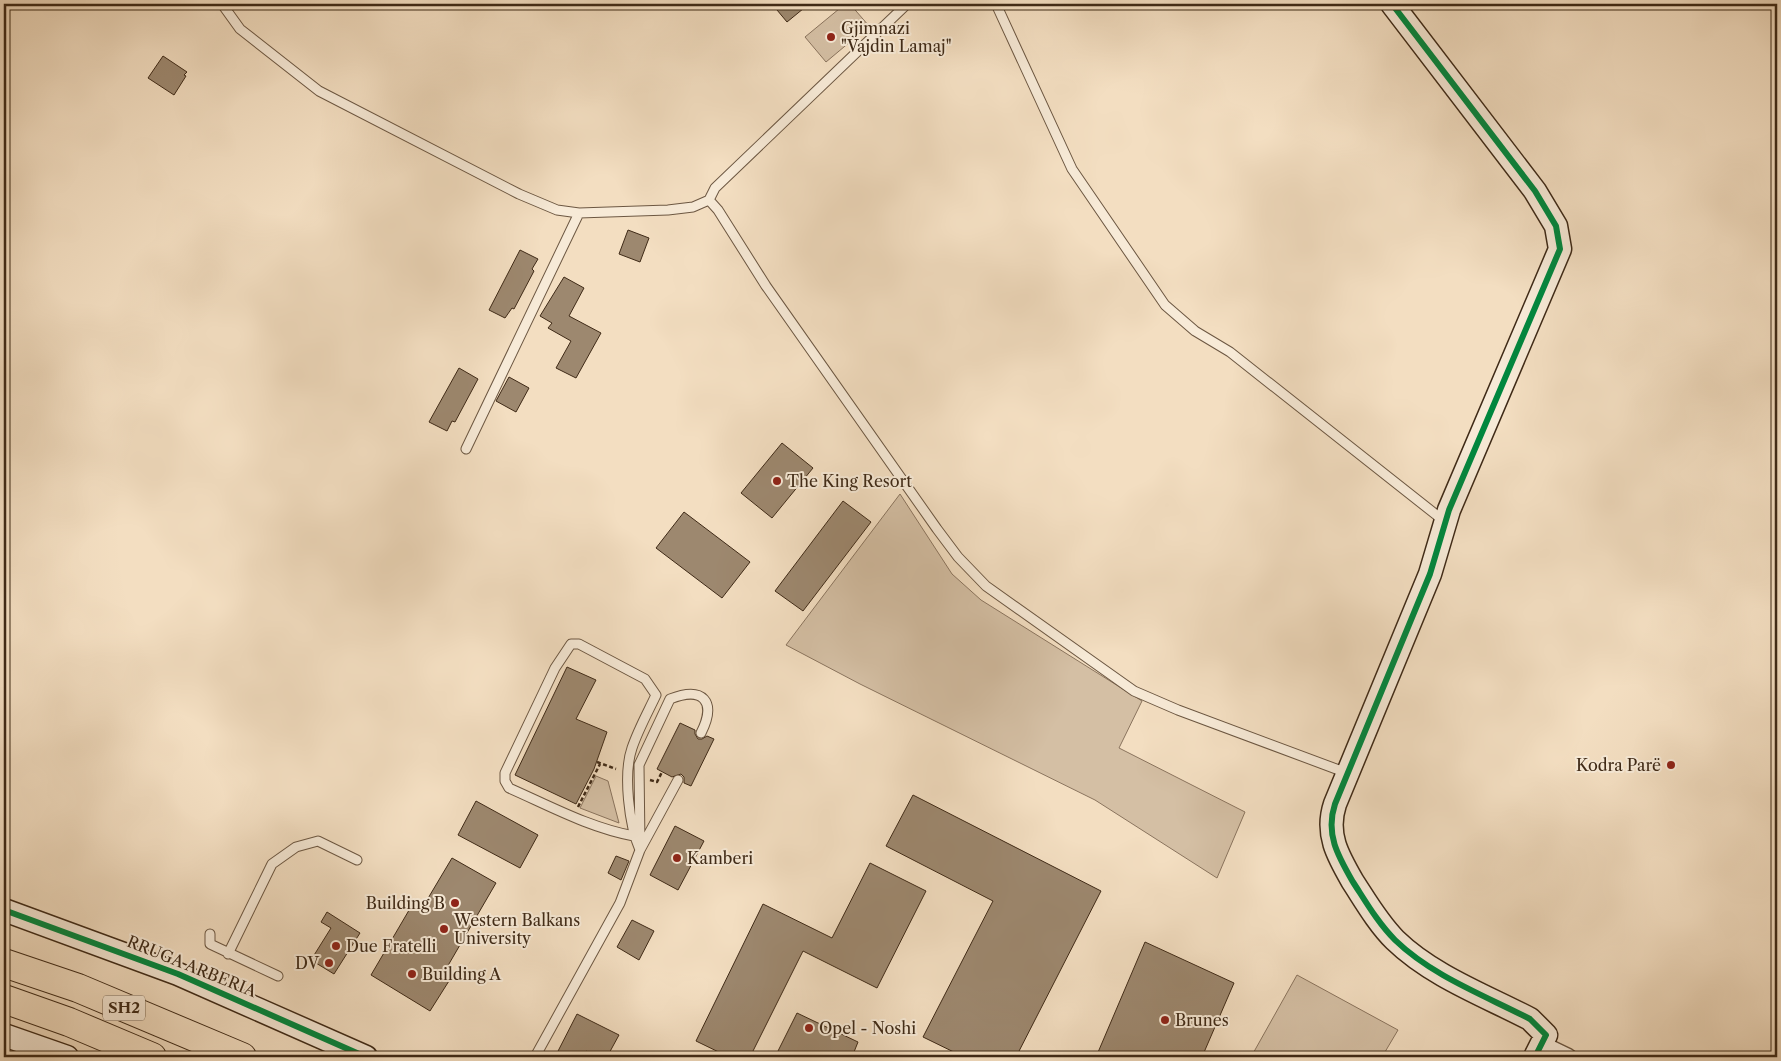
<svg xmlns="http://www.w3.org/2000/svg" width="1781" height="1061" font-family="'Libre Caslon Text',serif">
  <rect width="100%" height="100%" fill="#f3dec1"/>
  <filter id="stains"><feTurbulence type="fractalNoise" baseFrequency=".004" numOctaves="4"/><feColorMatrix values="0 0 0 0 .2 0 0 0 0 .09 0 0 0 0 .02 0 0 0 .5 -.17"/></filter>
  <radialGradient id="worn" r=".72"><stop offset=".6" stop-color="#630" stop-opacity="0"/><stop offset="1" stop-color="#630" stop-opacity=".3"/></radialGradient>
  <!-- green -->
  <path fill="#d4bfa4" stroke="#8a745e" d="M 845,4 L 850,4 L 869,26 L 826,62 L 805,37 Z
    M 900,494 L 952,574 L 981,600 L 1142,701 L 1119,748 L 1245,812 L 1217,878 L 1095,800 L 860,684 L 786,645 Z
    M 596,776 L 608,781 L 619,823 L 580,808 Z
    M 1297,975 L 1398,1030 L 1382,1057 L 1251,1057 Z"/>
  <!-- building -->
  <path fill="#9d886f" stroke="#3f2a17" d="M 772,4 L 809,4 L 787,22 Z
    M 163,56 L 187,72 L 184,75 L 186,76 L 174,95 L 148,78 Z
    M 628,230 L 649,238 L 640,262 L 619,254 Z
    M 520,250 L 538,259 L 532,269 L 534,271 L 514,309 L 512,308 L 505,318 L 489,310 Z
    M 564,277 L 584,288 L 569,316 L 601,333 L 576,378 L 556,368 L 571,341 L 548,328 L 552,323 L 540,316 Z
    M 459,368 L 478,379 L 455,422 L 452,421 L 447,431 L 429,422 Z
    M 509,377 L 529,388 L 516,412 L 496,401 Z
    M 782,443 L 813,468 L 772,518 L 741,493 Z
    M 843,501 L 871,522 L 803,611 L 775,591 Z
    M 684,512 L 750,562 L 722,598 L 656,548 Z
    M 567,667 L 596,680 L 576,719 L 607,732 L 594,769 L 576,804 L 515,775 Z
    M 680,723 L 695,730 L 695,734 L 698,739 L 702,739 L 707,736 L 714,739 L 691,786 L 684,783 L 684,777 L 681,774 L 672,777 L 657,769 Z
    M 913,795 L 1101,891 L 1016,1057 L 964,1057 L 923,1037 L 993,901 L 886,846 Z
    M 476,801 L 538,835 L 520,868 L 458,835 Z
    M 675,826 L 704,841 L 678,890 L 650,875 Z
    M 616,856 L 629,861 L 621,880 L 608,873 Z
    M 452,858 L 496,883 L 446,969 L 454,973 L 430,1011 L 371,975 L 415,900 L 424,905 Z
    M 870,863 L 926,891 L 877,988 L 803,951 L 750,1057 L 729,1057 L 696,1041 L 763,904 L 832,938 Z
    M 327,912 L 360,933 L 334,974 L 311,960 L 331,928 L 321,922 Z
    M 632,920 L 654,931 L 639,960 L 617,947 Z
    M 1145,942 L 1234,983 L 1202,1057 L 1096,1057 Z
    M 797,1013 L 858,1042 L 852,1057 L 775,1057 Z
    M 577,1014 L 619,1035 L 607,1057 L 598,1057 L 586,1051 L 583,1057 L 555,1057 Z"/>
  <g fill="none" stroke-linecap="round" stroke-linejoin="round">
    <!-- lane casing -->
    <g stroke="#6c5742" stroke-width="11">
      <path id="lane" d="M 222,4 L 240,29 L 319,91 L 519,194 L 557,210 L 579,213 L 668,210 L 693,207 L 709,200 L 715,188 L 907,4
        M 996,4 L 1072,169 L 1165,305 L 1195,331 L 1230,352 L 1444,521
        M 709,200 L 718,210 L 766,286 L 937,529 L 958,557 L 986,586 L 1134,691 L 1178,710 L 1347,773
        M 466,449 L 579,213
        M 634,836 C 590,828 550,806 509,788 L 505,781 L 505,773 L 555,668 L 571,644 L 579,644 L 645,679 L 656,695 C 648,712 638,730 632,748 C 623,774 629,825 640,850
        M 640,845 L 639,765 L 670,699 C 703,686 717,701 701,733
        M 210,934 L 210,944 L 278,976
        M 228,954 L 272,864 L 296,847 L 318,841 L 357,860
        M 535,1057 L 620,903 L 640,850 L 678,780"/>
    </g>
    <!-- street casing -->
    <g stroke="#6c5742" stroke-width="19">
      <path id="street" d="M 1541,1044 L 1568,1057"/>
    </g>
    <!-- secondary casing -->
    <g stroke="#3f2a17" stroke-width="25">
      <path id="secondary" d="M 1392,4 L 1535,191 L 1556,226 L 1560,249 L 1449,510 L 1430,574 L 1335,804 C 1325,834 1338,856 1353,882 C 1366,902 1378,923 1395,940 C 1432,976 1486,996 1530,1019 L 1546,1035 L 1535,1057
        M 4,910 L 178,974 L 366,1057
        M 4,1035 L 67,1057"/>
    </g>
    <!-- highway casing -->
    <g stroke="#3f2a17" stroke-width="30">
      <path id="highway" d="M 4,963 L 78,988 L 242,1057
        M 4,999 L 69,1022 L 152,1057"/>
    </g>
    <!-- path -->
    <path stroke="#3f2a17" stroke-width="2.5" stroke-dasharray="4 2.5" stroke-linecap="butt" d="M 597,762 L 616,769
      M 650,780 L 657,782 L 662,772
      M 578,807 L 600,764"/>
    <!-- lane -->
    <use href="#lane" stroke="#f7ead7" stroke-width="9"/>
    <!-- street -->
    <use href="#street" stroke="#f7ead7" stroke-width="16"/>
    <!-- secondary -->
    <use href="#secondary" stroke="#f7ead7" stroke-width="22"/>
    <!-- highway -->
    <use href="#highway" stroke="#f3dec1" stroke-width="28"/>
    <!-- cycleway casing -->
    <g stroke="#f7ead7" stroke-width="9">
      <path id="cycleway" d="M 1392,4 L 1535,191 L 1556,226 L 1560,249 L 1449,510 L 1430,574 L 1335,804 C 1325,834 1338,856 1353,882 C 1366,902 1378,923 1395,940 C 1432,976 1486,996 1530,1019 L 1546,1035 L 1535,1057
        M 4,910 L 178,974 L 366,1057"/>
    </g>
    <!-- cycleway -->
    <use href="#cycleway" stroke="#00873e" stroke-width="6"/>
  </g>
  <!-- markers -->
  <g fill="#8f2418" stroke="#f7ead7" stroke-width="2">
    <circle cx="831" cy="37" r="5"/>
    <circle cx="777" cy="481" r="5"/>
    <circle cx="1671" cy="765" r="5"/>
    <circle cx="677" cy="858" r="5"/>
    <circle cx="455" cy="903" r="5"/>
    <circle cx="444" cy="929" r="5"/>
    <circle cx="336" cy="946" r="5"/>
    <circle cx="329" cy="963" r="5"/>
    <circle cx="412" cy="974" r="5"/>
    <circle cx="1165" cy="1020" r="5"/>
    <circle cx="809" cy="1028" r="5"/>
  </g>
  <g text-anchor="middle" stroke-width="4" stroke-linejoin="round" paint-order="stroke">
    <!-- shield labels -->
    <rect fill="#f7ead7" stroke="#766451" stroke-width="1" x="103" y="995.5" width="42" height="25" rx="4"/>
    <g font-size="15" font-weight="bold" fill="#3f2a17">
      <text x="124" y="1013">SH2</text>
    </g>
    <!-- poi labels -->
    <g font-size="16" fill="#3f2a17" stroke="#f7ead7" text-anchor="start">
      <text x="841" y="34">Gjimnazi<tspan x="841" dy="18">"Vajdin Lamaj"</tspan></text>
      <text x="787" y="487">The King Resort</text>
      <text x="1661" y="771" text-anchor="end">Kodra Parë</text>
      <text x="687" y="864">Kamberi</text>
      <text x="445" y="909" text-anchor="end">Building B</text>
      <text x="454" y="926">Western Balkans<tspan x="454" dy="18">University</tspan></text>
      <text x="346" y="952">Due Fratelli</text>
      <text x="319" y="969" text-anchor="end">DV</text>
      <text x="422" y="980">Building A</text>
      <text x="1175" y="1026">Brunes</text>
      <text x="819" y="1034">Opel - Noshi</text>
    </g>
    <!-- street labels -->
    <g font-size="16" fill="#3f2a17" stroke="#f7ead7">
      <text transform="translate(192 966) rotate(22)" y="6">RRUGA ARBERIA</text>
    </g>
  </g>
  <!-- margin -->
  <rect width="1781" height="1061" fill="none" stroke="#f3dec1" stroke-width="20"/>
  <rect x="5" y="5" width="1771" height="1051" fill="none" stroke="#3f2a17" stroke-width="2.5"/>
  <rect x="10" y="10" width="1761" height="1041" fill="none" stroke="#3f2a17"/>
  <rect width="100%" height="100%" filter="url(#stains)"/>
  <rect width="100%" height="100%" fill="url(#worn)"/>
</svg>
